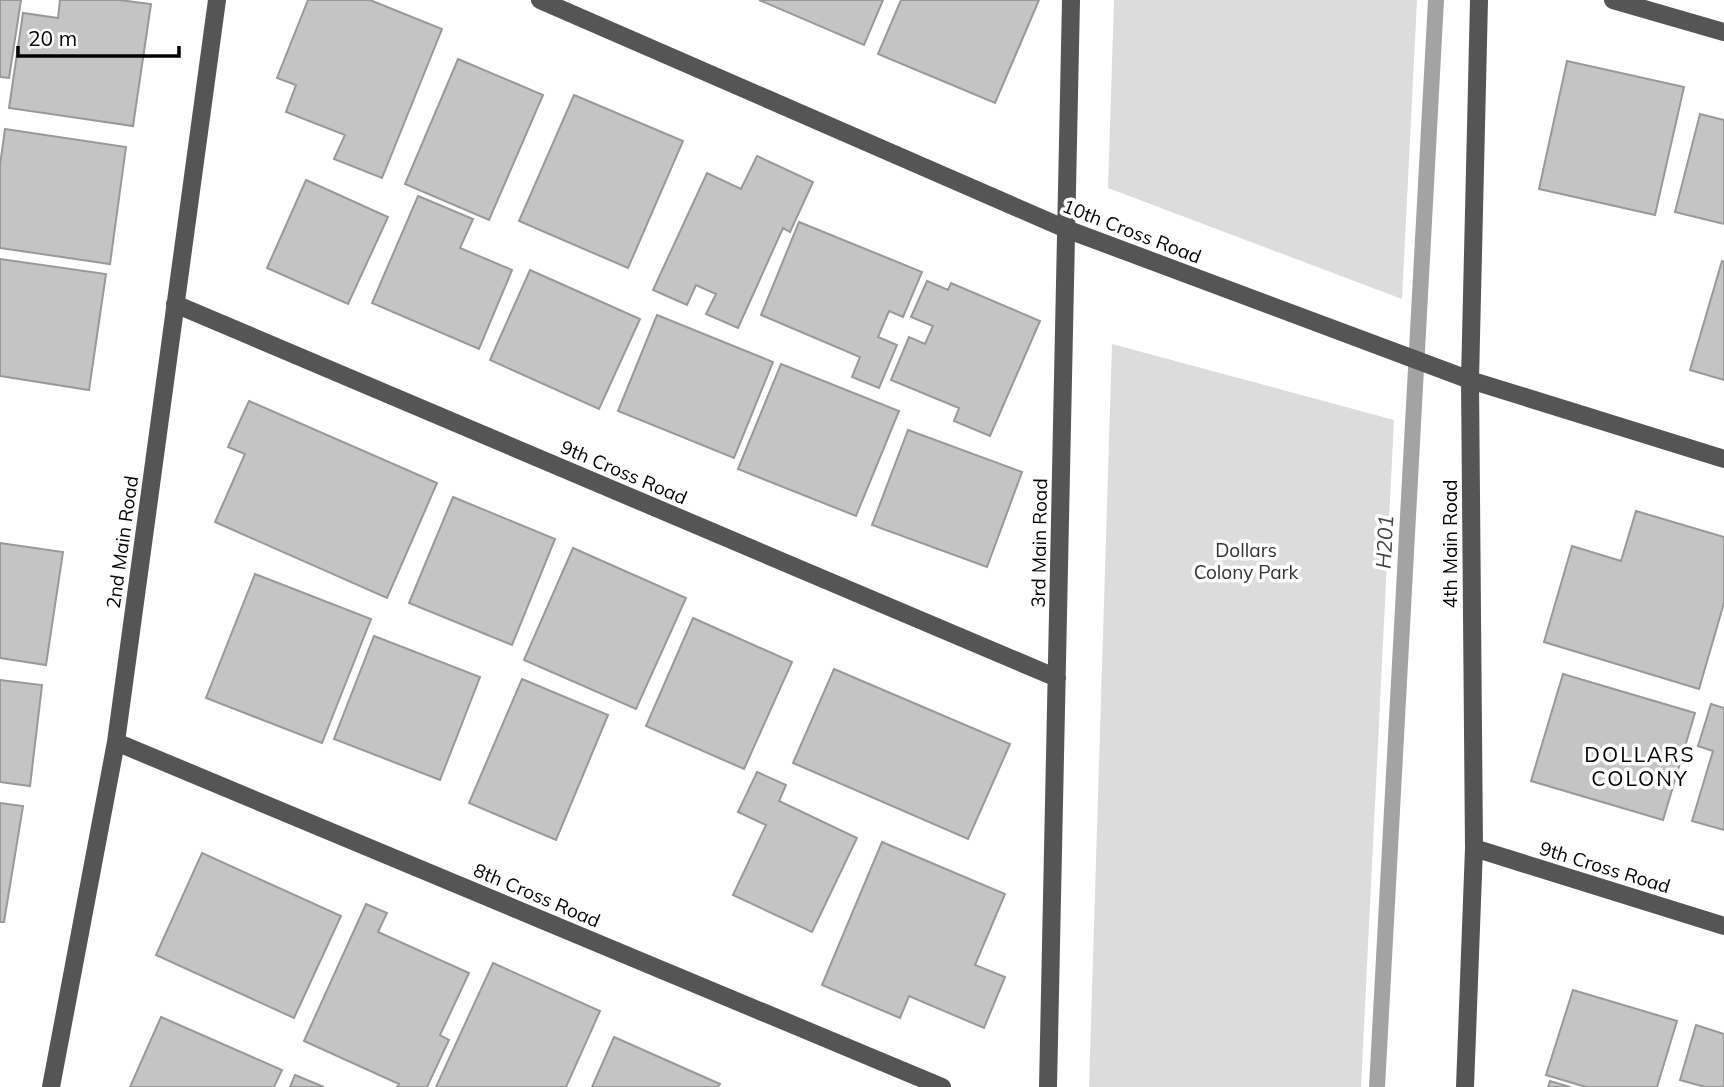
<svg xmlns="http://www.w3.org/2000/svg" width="1724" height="1087" font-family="Mulish,sans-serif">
  <rect width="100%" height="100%" fill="#fff"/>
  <!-- green -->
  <path fill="#dcdcdc" d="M 1114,0 L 1417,0 L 1402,299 L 1108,188 Z
    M 1112,344 L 1394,420 L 1361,1087 L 1089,1087 Z"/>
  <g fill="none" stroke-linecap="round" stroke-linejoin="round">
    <!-- stream -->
    <path stroke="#a3a3a3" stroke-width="16" d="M 1377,1087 L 1436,0"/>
  </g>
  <!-- building -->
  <path fill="#c4c4c4" stroke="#999" stroke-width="2" d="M 0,0 L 21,0 L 9,78 L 0,77 Z
    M 60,0 L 119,0 L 151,4 L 133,126 L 9,108 L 23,13 L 58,18 Z
    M 308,0 L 370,0 L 442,29 L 382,178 L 334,159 L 345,135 L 286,112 L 296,85 L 277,78 Z
    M 759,0 L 883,0 L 864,45 Z
    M 901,0 L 1039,0 L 995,103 L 878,54 Z
    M 458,59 L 543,95 L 489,220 L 405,184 Z
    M 1567,61 L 1684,87 L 1655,215 L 1539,189 Z
    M 574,95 L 683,141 L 628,268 L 519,221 Z
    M 1700,114 L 1724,120 L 1724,224 L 1675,212 Z
    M 5,129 L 126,147 L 110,264 L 0,248 L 0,165 Z
    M 757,156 L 813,182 L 790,232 L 783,228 L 738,328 L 706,314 L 716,294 L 696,285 L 687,305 L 653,290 L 707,173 L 741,189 Z
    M 306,180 L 388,217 L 348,304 L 267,268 Z
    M 418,196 L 473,219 L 460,248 L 512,270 L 479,349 L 372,303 Z
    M 799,222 L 922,272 L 903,317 L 889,311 L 878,337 L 897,345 L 879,388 L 852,377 L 860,357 L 761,315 Z
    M 0,259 L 106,274 L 89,390 L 0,376 Z
    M 1722,261 L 1724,262 L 1724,380 L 1690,370 Z
    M 530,270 L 640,319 L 599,409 L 490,360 Z
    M 927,281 L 948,290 L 951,283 L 1040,321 L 990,436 L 954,421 L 959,408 L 891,380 L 909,337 L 925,344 L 933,326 L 911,317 Z
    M 657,315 L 773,362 L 734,458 L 618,411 Z
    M 781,364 L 899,411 L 856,516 L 738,469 Z
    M 249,401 L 437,483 L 387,598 L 215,522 L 245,454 L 228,447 Z
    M 908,430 L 1022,472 L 987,567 L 872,525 Z
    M 453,497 L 555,539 L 512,645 L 409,603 Z
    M 1636,511 L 1724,537 L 1724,603 L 1699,689 L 1544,642 L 1572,546 L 1621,561 Z
    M 0,543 L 63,552 L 46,665 L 0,658 Z
    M 573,548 L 686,598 L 636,709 L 524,660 Z
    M 255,574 L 371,619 L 322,743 L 206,698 Z
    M 693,618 L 792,662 L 744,769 L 646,726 Z
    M 374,636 L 480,677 L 440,780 L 334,739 Z
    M 834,669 L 1010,744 L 968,839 L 793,763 Z
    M 1563,674 L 1695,713 L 1663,820 L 1531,781 Z
    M 522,679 L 608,715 L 556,840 L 469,803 Z
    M 0,680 L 42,685 L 30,786 L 0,782 Z
    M 1711,704 L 1724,708 L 1724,830 L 1692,821 L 1713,751 L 1698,746 Z
    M 757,772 L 786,785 L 779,801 L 857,838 L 812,932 L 733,895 L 766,825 L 738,812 Z
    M 0,803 L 23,806 L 4,922 L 0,922 Z
    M 882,842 L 1005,894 L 975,965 L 1005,977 L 984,1028 L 909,996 L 900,1018 L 822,985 Z
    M 202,853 L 341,916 L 294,1018 L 156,955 Z
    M 366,904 L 387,913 L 378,932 L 469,973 L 440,1035 L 449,1040 L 427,1087 L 397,1087 L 399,1084 L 304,1041 Z
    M 493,963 L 600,1011 L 566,1087 L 436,1087 Z
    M 1573,990 L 1677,1021 L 1657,1087 L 1586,1087 L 1546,1075 Z
    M 161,1017 L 282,1070 L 274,1087 L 130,1087 Z
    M 1696,1025 L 1724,1034 L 1724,1087 L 1705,1087 L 1680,1080 Z
    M 614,1037 L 720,1084 L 718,1087 L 592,1087 Z
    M 295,1075 L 324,1087 L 290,1087 Z
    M 1550,1081 L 1570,1087 L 1548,1087 Z"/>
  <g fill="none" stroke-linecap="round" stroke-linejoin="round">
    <!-- minor -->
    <path stroke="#555" stroke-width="18" d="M 540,0 L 1066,229 L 1470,380 L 1724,459
      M 1613,0 L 1724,32
      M 175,304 L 1057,678
      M 116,742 L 942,1087
      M 1474,848 L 1724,926
      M 51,1087 L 116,742 L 217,0
      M 1048,1087 L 1071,0
      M 1465,1087 L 1474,848 L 1470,380 L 1479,0"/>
  </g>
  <g text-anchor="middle" stroke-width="7" stroke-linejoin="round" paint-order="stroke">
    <!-- street labels -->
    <g font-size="19" fill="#000" stroke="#fff">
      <text transform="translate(1132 231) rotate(21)" y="7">10th Cross Road</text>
      <text transform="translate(624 472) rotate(23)" y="7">9th Cross Road</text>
      <text transform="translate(122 542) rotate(-82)" y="7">2nd Main Road</text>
      <text transform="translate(1039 543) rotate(-89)" y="7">3rd Main Road</text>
      <text transform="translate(1450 544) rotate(-90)" y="7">4th Main Road</text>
      <text transform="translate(1605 867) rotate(17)" y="7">9th Cross Road</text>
      <text transform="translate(537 895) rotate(23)" y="7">8th Cross Road</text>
    </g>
    <!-- park labels -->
    <g font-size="19" fill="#333" stroke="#fff">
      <text x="1246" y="557">Dollars<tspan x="1246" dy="22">Colony Park</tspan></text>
    </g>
    <!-- water labels -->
    <g font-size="21" font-style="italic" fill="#444" stroke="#fff">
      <text transform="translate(1385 542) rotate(-87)" y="7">H201</text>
    </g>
    <!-- neighbourhood labels -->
    <g font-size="21" letter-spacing="2" fill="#000" stroke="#fff">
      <text x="1640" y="762">DOLLARS<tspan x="1640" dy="24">COLONY</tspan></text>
    </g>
  </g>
  <!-- scale -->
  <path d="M18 46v10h161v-10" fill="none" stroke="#000000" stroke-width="3.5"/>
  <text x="28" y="46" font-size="21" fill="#000000" stroke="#ffffff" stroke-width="5" paint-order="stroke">20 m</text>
</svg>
